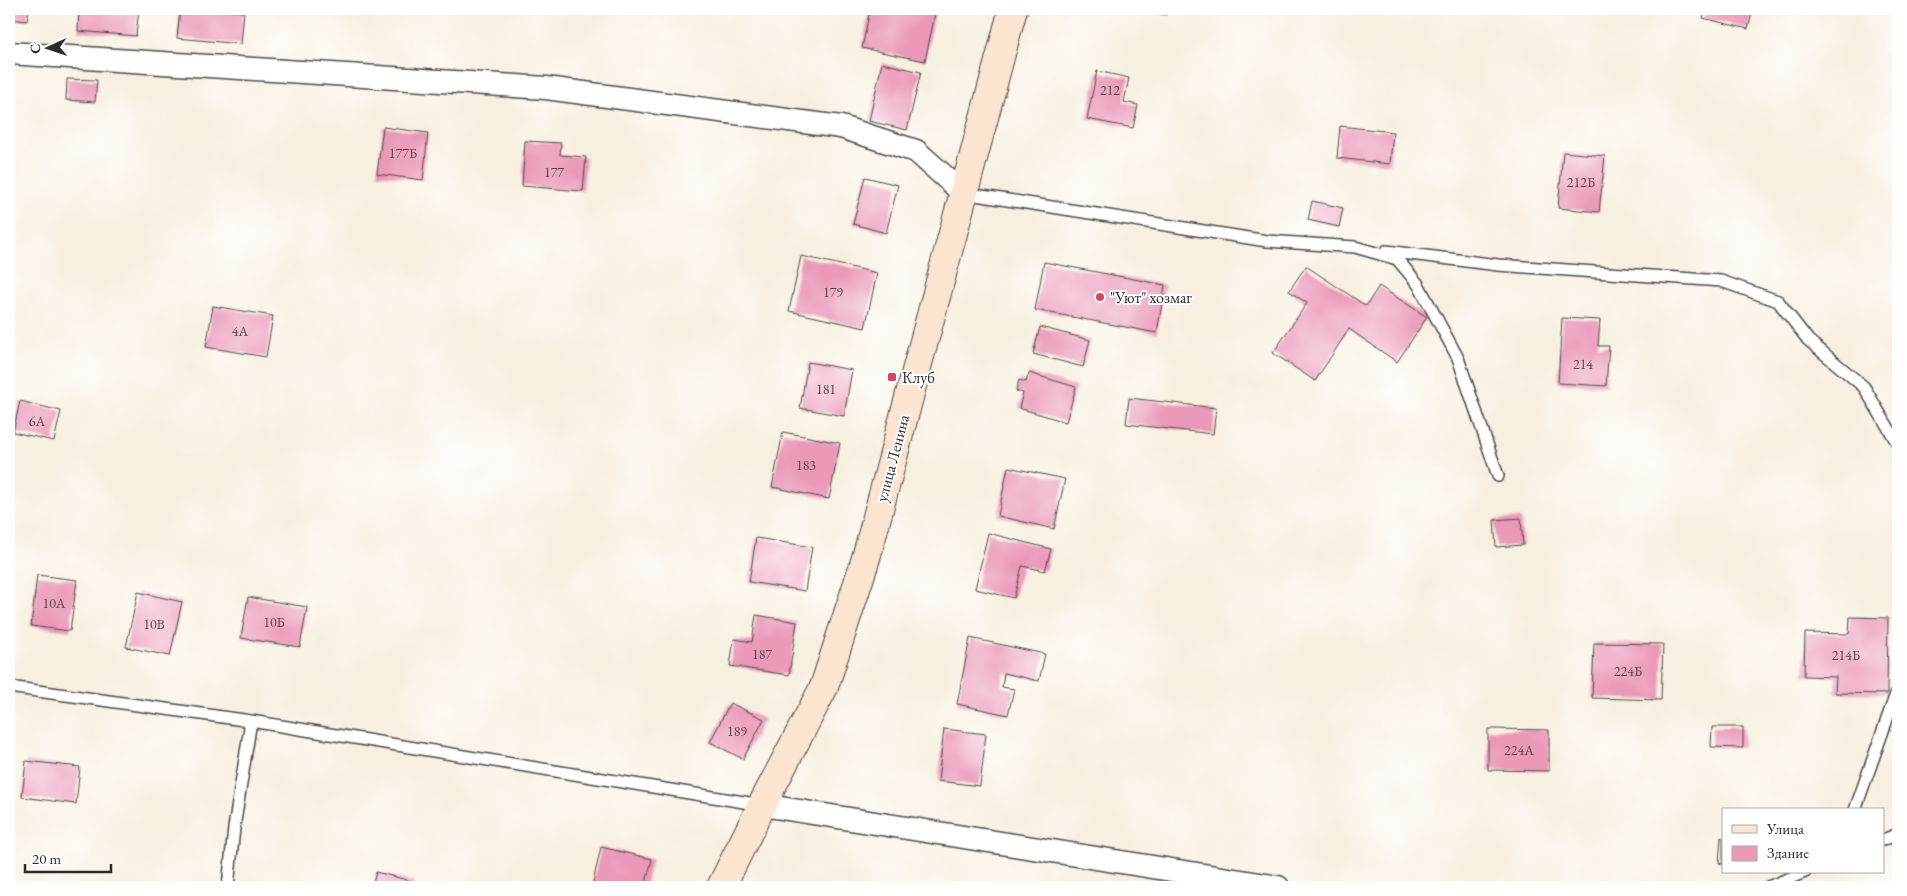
<svg xmlns="http://www.w3.org/2000/svg" width="1907" height="896" font-family="'EB Garamond',serif">
  <rect width="100%" height="100%" fill="#fff"/>
  <filter id="ink" filterUnits="userSpaceOnUse"><feTurbulence type="fractalNoise" baseFrequency=".02" numOctaves="2"/><feDisplacementMap in="SourceGraphic" scale="10" xChannelSelector="R" yChannelSelector="G"/><feConvolveMatrix kernelMatrix="1 2 1 2 8 2 1 2 1" color-interpolation-filters="sRGB"/></filter>
  <filter id="wash" filterUnits="userSpaceOnUse"><feTurbulence type="fractalNoise" baseFrequency=".0096" numOctaves="4" result="noise"/><feDisplacementMap in="SourceGraphic" scale="20" xChannelSelector="R" yChannelSelector="G"/><feGaussianBlur stdDeviation="1.12" result="paint"/><feColorMatrix in="noise" values="0 0 0 0 0 0 0 0 0 0 0 0 0 0 0 0 0 1.4 0 .05"/><feComposite in="paint" operator="in"/></filter>
  <g filter="url(#wash)">
    <rect width="100%" height="100%" fill="#f7efe0"/>
    <g id="blocks">
      <!-- building -->
      <path fill="#eb99b9" d="M 9,9 L 29,9 L 27,21 L 9,19 Z
        M 79,9 L 139,9 L 136,36 L 78,31 Z
        M 180,9 L 208,9 L 244,12 L 241,44 L 177,38 Z
        M 870,9 L 936,9 L 925,61 L 862,48 Z
        M 1133,9 L 1167,9 L 1166,15 Z
        M 1705,9 L 1753,9 L 1748,29 L 1703,18 Z
        M 882,63 L 921,72 L 907,130 L 869,121 Z
        M 1097,71 L 1129,78 L 1124,102 L 1138,105 L 1133,128 L 1087,119 Z
        M 67,79 L 97,80 L 95,102 L 66,100 Z
        M 1340,126 L 1393,132 L 1390,164 L 1337,158 Z
        M 383,127 L 428,133 L 423,180 L 377,174 Z
        M 525,141 L 561,143 L 560,155 L 586,157 L 583,191 L 522,186 Z
        M 1563,152 L 1605,156 L 1599,212 L 1558,208 Z
        M 865,177 L 898,185 L 886,233 L 853,224 Z
        M 1312,201 L 1343,208 L 1339,227 L 1308,220 Z
        M 801,256 L 877,273 L 865,328 L 789,311 Z
        M 1044,262 L 1165,285 L 1157,333 L 1035,310 Z
        M 1306,266 L 1366,306 L 1379,286 L 1427,317 L 1397,362 L 1349,329 L 1315,381 L 1273,353 L 1307,303 L 1289,291 Z
        M 213,306 L 273,316 L 266,357 L 206,347 Z
        M 1562,318 L 1600,320 L 1598,346 L 1609,346 L 1606,386 L 1558,383 Z
        M 1040,327 L 1090,340 L 1083,367 L 1033,354 Z
        M 808,362 L 852,370 L 844,416 L 800,408 Z
        M 1029,373 L 1076,387 L 1066,422 L 1019,408 L 1023,393 L 1016,391 L 1019,380 L 1026,382 Z
        M 1129,398 L 1216,408 L 1213,434 L 1126,424 Z
        M 20,401 L 61,411 L 54,441 L 13,432 Z
        M 783,432 L 840,443 L 829,499 L 772,487 Z
        M 1008,467 L 1065,479 L 1054,529 L 998,516 Z
        M 1521,518 L 1523,545 L 1496,547 L 1494,520 Z
        M 988,533 L 1051,549 L 1045,571 L 1022,566 L 1014,598 L 975,589 Z
        M 756,538 L 812,547 L 805,591 L 749,582 Z
        M 37,575 L 77,580 L 70,631 L 31,626 Z
        M 138,592 L 182,602 L 170,656 L 126,647 Z
        M 248,597 L 307,607 L 300,647 L 241,638 Z
        M 756,615 L 797,622 L 789,675 L 730,666 L 734,639 L 752,642 Z
        M 1850,617 L 1888,618 L 1887,694 L 1835,693 L 1836,677 L 1804,676 L 1805,633 L 1849,634 Z
        M 970,638 L 1045,654 L 1039,681 L 1004,673 L 1002,687 L 1014,689 L 1008,715 L 957,704 Z
        M 1594,643 L 1663,644 L 1661,700 L 1592,698 Z
        M 730,703 L 764,719 L 743,759 L 710,742 Z
        M 1712,727 L 1743,727 L 1743,748 L 1711,747 Z
        M 944,729 L 986,734 L 980,786 L 938,781 Z
        M 1488,729 L 1549,730 L 1549,771 L 1488,770 Z
        M 26,761 L 80,767 L 76,804 L 22,797 Z
        M 1721,837 L 1723,838 L 1723,864 L 1719,863 Z
        M 601,847 L 652,859 L 645,887 L 592,887 Z
        M 376,872 L 415,882 L 414,887 L 372,887 Z"/>
    </g>
  </g>
  <g filter="url(#ink)">
    <use href="#blocks" fill-opacity="0" stroke="#4a4846" stroke-width="1"/>
    <g fill="none" stroke-linecap="round" stroke-linejoin="round">
      <!-- service casing -->
      <g stroke="#4a4846" stroke-width="14">
        <path id="service" d="M 963,193 L 1267,241 L 1355,247 L 1397,259 L 1418,284 L 1458,358 L 1498,476
          M 1386,251 L 1498,265 L 1721,281 L 1778,301 L 1808,340 L 1864,387 L 1898,444
          M 9,687 L 251,721 L 762,805
          M 1855,810 L 1898,688
          M 1883,840 L 1898,834
          M 228,887 L 234,828 L 251,721
          M 1768,887 L 1805,872"/>
      </g>
      <!-- minor casing -->
      <g stroke="#4a4846" stroke-width="25">
        <path id="minor" d="M 9,53 L 546,88 L 841,127 L 916,151 L 963,193
          M 762,805 L 1278,887"/>
      </g>
      <!-- secondary casing -->
      <g stroke="#4a4846" stroke-width="30">
        <path id="secondary" d="M 721,887 L 762,805 L 824,687 L 866,558 L 1013,9"/>
      </g>
      <!-- service -->
      <use href="#service" stroke="#fff" stroke-width="11"/>
      <!-- minor -->
      <use href="#minor" stroke="#fff" stroke-width="22"/>
      <!-- secondary -->
      <use href="#secondary" stroke="#fce5d0" stroke-width="28"/>
    </g>
  </g>
  <!-- markers -->
  <g fill="#d1495b" stroke="#fff" stroke-width="2">
    <circle cx="1100" cy="297" r="5"/>
    <rect x="887" y="372" width="10" height="10" rx="2.5"/>
  </g>
  <g text-anchor="middle" stroke-width="4" stroke-linejoin="round" paint-order="stroke">
    <!-- number labels -->
    <g font-size="14" fill="#5b464e">
      <text x="1110" y="95">212</text>
      <text x="403" y="158">177Б</text>
      <text x="554" y="177">177</text>
      <text x="1581" y="187">212Б</text>
      <text x="833" y="297">179</text>
      <text x="240" y="336">4А</text>
      <text x="1583" y="369">214</text>
      <text x="826" y="394">181</text>
      <text x="37" y="426">6А</text>
      <text x="806" y="470">183</text>
      <text x="54" y="608">10А</text>
      <text x="274" y="627">10Б</text>
      <text x="154" y="629">10В</text>
      <text x="762" y="659">187</text>
      <text x="1846" y="660">214Б</text>
      <text x="1628" y="676">224Б</text>
      <text x="737" y="736">189</text>
      <text x="1519" y="755">224А</text>
    </g>
    <!-- poi labels -->
    <g font-size="16" fill="#2b2b2b" stroke="#fff" text-anchor="start">
      <text x="1110" y="303">"Уют" хозмаг</text>
      <text x="902" y="383">Клуб</text>
    </g>
    <!-- street labels -->
    <g font-size="16" fill="#2b2b2b" stroke="#fff">
      <text transform="translate(892 458) rotate(-75)" y="6">улица Ленина</text>
    </g>
  </g>
  <!-- margin -->
  <rect width="1907" height="896" fill="none" stroke="#fff" stroke-width="30"/>
  <!-- legend -->
  <rect x="1722" y="808" width="162" height="65" fill="#ffffff" stroke="#aaaaaa"/>
  <rect x="1732" y="825" width="25" height="8" fill="#fce5d0" stroke="#aaaaaa"/>
  <text x="1767" y="834" font-size="15" fill="#2b2b2b">Улица</text>
  <rect x="1732" y="846" width="25" height="15" fill="#eb99b9" stroke="#aaaaaa"/>
  <text x="1767" y="858" font-size="15" fill="#2b2b2b">Здание</text>
  <!-- north arrow -->
  <g transform="translate(48 48) rotate(267)" stroke="#ffffff" stroke-width="4" paint-order="stroke">
  <path d="M0-4L9 19L0 12L-9 19Z" fill="#2b2b2b"/>
  <text y="-8" font-size="14" font-weight="bold" text-anchor="middle" fill="#2b2b2b">С</text>
  </g>
  <!-- scale -->
  <path d="M25 864v8h86v-8" fill="none" stroke="#2b2b2b" stroke-width="2.5"/>
  <text x="32" y="864" font-size="15" fill="#2b2b2b" stroke="#ffffff" stroke-width="4" paint-order="stroke">20 m</text>
</svg>
